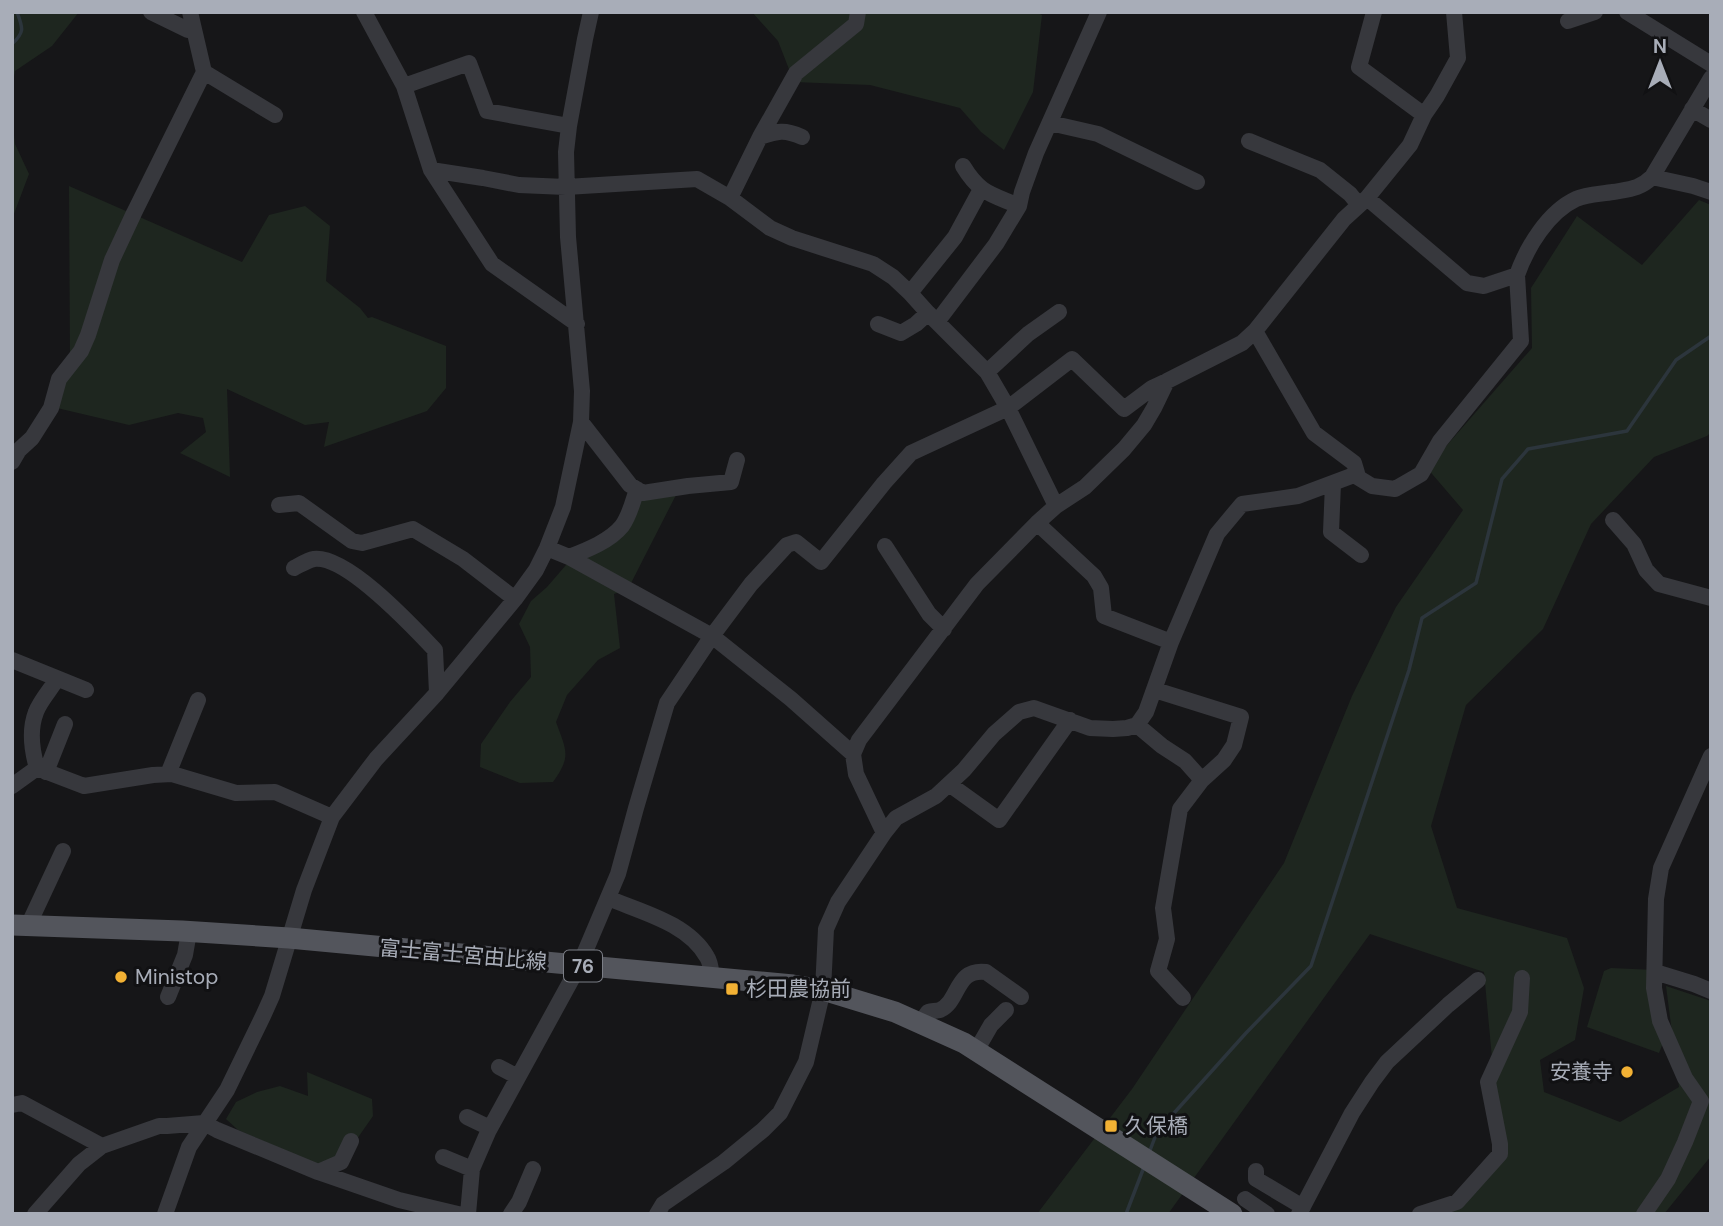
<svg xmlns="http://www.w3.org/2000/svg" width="1723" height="1226" font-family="'DM Sans','Noto Sans JP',sans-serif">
  <rect width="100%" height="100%" fill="#161618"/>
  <!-- green -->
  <path fill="#1e261f" d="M 12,12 L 79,12 L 52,46 L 15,71 L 12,89 Z
    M 752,12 L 1035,12 L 1042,15 L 1033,92 L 1004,150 L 981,132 L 960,108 L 870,85 L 794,82 L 778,41 Z
    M 12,117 L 15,144 L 29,174 L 12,219 Z
    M 69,186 L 242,262 L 269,215 L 305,206 L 330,226 L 326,281 L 360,308 L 368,318 L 372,317 L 446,346 L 446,388 L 427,411 L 324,447 L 329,422 L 305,425 L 227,389 L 230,477 L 180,453 L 206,432 L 203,418 L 178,413 L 129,425 L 57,408 L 70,361 Z
    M 1699,200 L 1711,205 L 1711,432 L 1707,436 L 1654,457 L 1591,524 L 1543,629 L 1466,705 L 1431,826 L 1457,908 L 1567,938 L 1584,988 L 1575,1040 L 1540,1060 L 1544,1092 L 1620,1122 L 1679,1087 L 1666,986 L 1711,1001 L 1711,1156 L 1664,1214 L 1447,1214 L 1495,1154 L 1500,1144 L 1484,972 L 1370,934 L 1168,1214 L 1037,1214 L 1132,1089 L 1284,863 L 1352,696 L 1396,607 L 1463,510 L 1427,468 L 1532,348 L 1531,288 L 1577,216 L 1642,265 Z
    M 676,495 L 628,589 L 614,594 L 620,648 L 598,660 L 567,695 L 556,722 C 566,750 572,756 553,782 L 520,783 L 480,767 L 481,744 L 510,702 L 531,677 L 530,647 L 519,624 L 531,601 L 547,587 L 566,565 L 600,543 L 641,499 Z
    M 1611,968 L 1655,970 L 1665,1038 L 1659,1053 L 1587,1027 L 1604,971 Z
    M 307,1072 L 372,1099 L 373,1116 L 334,1172 L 238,1130 L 226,1119 L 236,1102 L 257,1092 L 280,1086 L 308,1096 Z"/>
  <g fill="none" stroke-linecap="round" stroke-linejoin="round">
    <!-- stream -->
    <path stroke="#2c353c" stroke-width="3.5" d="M 12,44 C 25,32 23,28 17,12
      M 1149,1153 L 1157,1132 L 1246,1033 L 1311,966 L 1409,670 L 1422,618 L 1476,583 L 1502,479 L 1528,449 L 1627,431 L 1676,360 L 1711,336
      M 1126,1214 L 1144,1167"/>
    <!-- minor -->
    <path stroke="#37383d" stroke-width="16" d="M 151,12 L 188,30 L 194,29
      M 364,12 L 404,86 L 431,170 L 492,264 L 577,324
      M 1627,12 L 1711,64
      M 1568,21 L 1595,12
      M 204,72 L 275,115
      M 404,86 L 469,63 L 487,111 L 569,126
      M 1692,109 L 1711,120
      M 1424,115 L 1437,96 L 1458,58 L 1454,12
      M 1050,123 L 1098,134 L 1197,182
      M 760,137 C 778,131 784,129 802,137
      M 1249,141 L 1320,170 L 1350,194 L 1359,205
      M 963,166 C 980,194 991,194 1019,206
      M 431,170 L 483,178 L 519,185 L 566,187 L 697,179 L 730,198 L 770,228 L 792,238 L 873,264 L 893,277 L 910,293 L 928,313 L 987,372 L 1008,408 L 1056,506
      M 1652,177 L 1693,186 L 1711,192
      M 730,198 L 760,137 L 796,73 L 856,24 L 858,12
      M 1367,198 L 1410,145 L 1424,115 L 1359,67 L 1374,12
      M 910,293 L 955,237 L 981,189
      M 937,322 L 996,244 L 1019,206 L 1022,192 L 1036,153 L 1099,12
      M 878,324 L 901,333 L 916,324 L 928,313
      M 1255,331 L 1314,433 L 1354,463 L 1357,473 L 1354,475
      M 987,372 L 1028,334 L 1059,312
      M 581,422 L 630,485 L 643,493 L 688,486 L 731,482 L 737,460
      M 12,462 L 19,450 L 32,438 L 51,408 L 59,379 L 81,351 L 88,335 L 112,260 L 134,213 L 204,72 L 190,12
      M 1333,484 L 1331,532 L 1361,555
      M 279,505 L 299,503 L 352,541 L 362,543 L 413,529 L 463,559 L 515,599
      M 1613,520 L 1634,544 L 1646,570 L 1659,584 L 1711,598
      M 1037,523 L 1094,576 L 1101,588 L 1104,616 L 1171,642
      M 885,546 L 929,614 L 944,629
      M 547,548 L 569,557 L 712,636 L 791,699 L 853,754
      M 569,557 C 587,550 610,541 622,526 C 630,515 633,501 637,489
      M 294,568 C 300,565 308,560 314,559 C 347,555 413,627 435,650 L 437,693
      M 12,660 L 86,690
      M 1155,690 L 1241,717 L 1234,745 L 1224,760 L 1202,780 L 1180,809 L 1163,908 L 1167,939 L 1158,971 L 1183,998
      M 1137,725 L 1162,746 L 1185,761 L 1202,780
      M 37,768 L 84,786 L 153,775 L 172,774 L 236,793 L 275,792 L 332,817
      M 37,768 C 32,751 29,730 36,712 C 40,701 51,689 57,679
      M 46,772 L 65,724
      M 168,774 L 198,700
      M 949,784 L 999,820 L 1070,720
      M 12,786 L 37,768
      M 884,833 L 896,818 L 936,796 L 964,770 L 994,734 L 1019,712 L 1034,708 L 1090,728 L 1113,729 L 1127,728 L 1137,725 L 1146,712 L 1171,642 L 1217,534 L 1242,504 L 1298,496 L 1354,475 L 1372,486 L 1395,489 L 1421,474 L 1440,441 L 1521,341 L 1517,275
      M 608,898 C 641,912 688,923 707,957 C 711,963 711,971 712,978
      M 28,926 L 63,851
      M 1655,972 L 1694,984 L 1711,991
      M 168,997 L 185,955 L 189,932
      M 921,1022 L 928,1012 C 932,1011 936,1011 940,1010 C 960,1001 955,968 986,972 L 1021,997
      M 976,1051 L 991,1025 L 1006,1010
      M 499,1067 L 518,1077
      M 12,1105 L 22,1103 L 102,1146
      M 467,1117 L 490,1128
      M 443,1157 L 472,1169
      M 1256,1171 L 1256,1179 L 1303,1207
      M 318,1172 L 341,1162 L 351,1141
      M 1245,1199 L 1267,1214
      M 35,1214 L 79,1164 L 102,1146 L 159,1126 L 167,1126 L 204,1123 L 217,1130 L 318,1172 L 399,1200 L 458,1214
      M 165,1214 L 189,1147 L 227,1090 L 263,1016 L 272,996 L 304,890 L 332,817 L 376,759 L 437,693 L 515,599 L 536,570 L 547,548 L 563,507 L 581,422 L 582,391 L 568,237 L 566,152 L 569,126 L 585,39 L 591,12
      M 468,1214 L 472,1169 L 488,1132 L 579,966 L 618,874 L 636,808 L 667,703 L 712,636 L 751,584 L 787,545 L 796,542 L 821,562 L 884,483 L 911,453 L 1008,408 L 1072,359 L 1124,409 L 1152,388 L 1167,381
      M 511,1214 L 519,1202 L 533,1169
      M 657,1214 L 663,1204 L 724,1162 L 763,1130 L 780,1113 L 806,1062 L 823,990 L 826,929 L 838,902 L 884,833 L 856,774 L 853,754 L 859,740 L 977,584 L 1037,523 L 1056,506 L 1085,487 L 1124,449 L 1144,425 L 1154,408 L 1167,381 L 1242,343 L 1255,331 L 1344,219 L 1367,198 L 1467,283 L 1484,286 L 1517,275 C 1527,247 1548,212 1576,199 C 1586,194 1601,194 1613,192 C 1629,189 1640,189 1652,177 L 1711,78
      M 1299,1214 L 1352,1113 L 1372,1082 L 1387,1062 L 1448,1005 L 1478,980
      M 1420,1214 L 1457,1202 L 1500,1154 L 1500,1144 L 1488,1082 L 1520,1012 L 1522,978
      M 1644,1214 L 1668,1179 L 1685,1142 L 1701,1101 L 1685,1078 L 1660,1021 L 1654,988 L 1656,899 L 1661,868 L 1711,756"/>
    <!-- major -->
    <path stroke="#53555c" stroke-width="21" d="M 12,925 L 182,931 L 289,938 L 793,985 L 823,990 L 895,1012 L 964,1043 L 1232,1214"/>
  </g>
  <!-- markers -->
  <g fill="#f2b134" stroke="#111113" stroke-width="2.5">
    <circle cx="121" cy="977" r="7"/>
    <rect x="725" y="982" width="14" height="14" rx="3.5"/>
    <circle cx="1627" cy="1072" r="7"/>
    <rect x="1104" y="1119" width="14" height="14" rx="3.5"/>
  </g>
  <g text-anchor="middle" stroke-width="6" stroke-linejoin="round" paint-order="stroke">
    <!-- shield labels -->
    <rect fill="#111113" stroke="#7b7e86" stroke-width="2" x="564" y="950.5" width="38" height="31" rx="5"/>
    <g font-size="19" font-weight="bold" fill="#a8adb8">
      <text x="583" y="973">76</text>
    </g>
    <!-- street labels -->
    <g font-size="21" fill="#a8adb8" stroke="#111113">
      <text transform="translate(463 955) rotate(5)" y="7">富士富士宮由比線</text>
    </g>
    <!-- poi labels -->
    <g font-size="21" fill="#a8adb8" stroke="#111113" text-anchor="start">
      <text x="135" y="984">Ministop</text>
      <text x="746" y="996">杉田農協前</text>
      <text x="1613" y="1079" text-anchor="end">安養寺</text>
      <text x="1125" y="1133">久保橋</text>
    </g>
  </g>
  <!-- border -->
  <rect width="1723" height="1226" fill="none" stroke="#a8adb8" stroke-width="28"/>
  <!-- north arrow -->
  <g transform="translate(1660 63)" stroke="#111113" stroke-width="5" paint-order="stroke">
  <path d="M0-5L12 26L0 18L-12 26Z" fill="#a8adb8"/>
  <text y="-10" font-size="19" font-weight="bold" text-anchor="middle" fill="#a8adb8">N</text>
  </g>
</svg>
